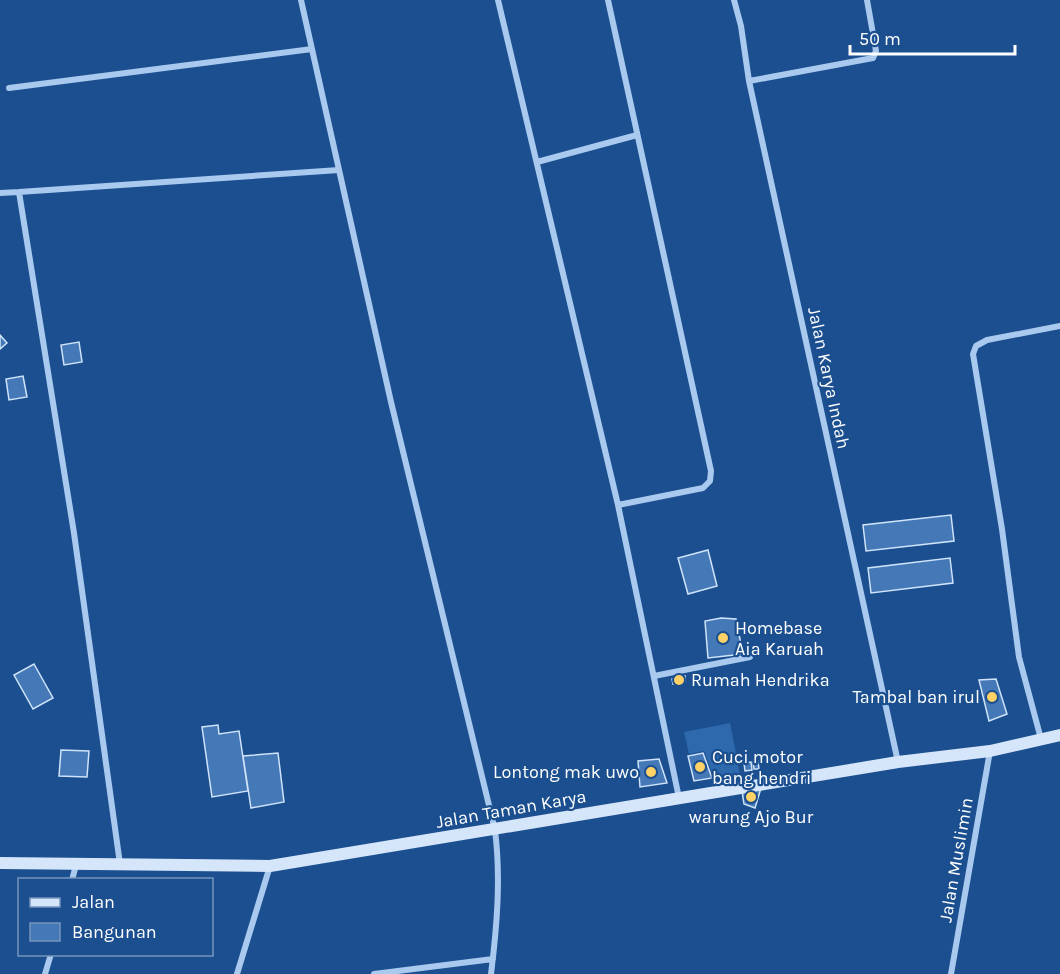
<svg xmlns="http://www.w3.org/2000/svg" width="1060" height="974" font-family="Karla,sans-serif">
  <rect width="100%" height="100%" fill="#1b4f8f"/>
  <!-- green -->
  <path fill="#2e69ad" d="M 730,723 L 740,774 L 714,778 L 704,751 L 689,754 L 684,732 Z"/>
  <!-- building -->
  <path fill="#4478b7" stroke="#cfe3fa" stroke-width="1.5" d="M 0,335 L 7,343 L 0,349 Z
    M 79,342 L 82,362 L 64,365 L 61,345 Z
    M 23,376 L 27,397 L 9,400 L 6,379 Z
    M 951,515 L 954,541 L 866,551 L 863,525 Z
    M 708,550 L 717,586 L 688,594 L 678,558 Z
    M 950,558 L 953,583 L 871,593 L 868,568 Z
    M 721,618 L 736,619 L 743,654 L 708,658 L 705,621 Z
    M 34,664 L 53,698 L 33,709 L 14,675 Z
    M 685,676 L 685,681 L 673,684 L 672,679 Z
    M 996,679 L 1007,714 L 989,721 L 979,680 Z
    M 218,725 L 219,734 L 239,731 L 248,791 L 212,797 L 202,727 Z
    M 61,750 L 89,751 L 87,777 L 59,776 Z
    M 278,753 L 284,802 L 251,808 L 243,756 Z
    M 703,753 L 712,778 L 694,781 L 688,756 Z
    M 659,759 L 667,783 L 640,787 L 638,761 Z
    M 758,761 L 759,769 L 754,769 L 753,762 Z
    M 751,762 L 752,770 L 745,771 L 744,763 Z
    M 761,788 L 755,808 L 744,804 L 742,791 Z"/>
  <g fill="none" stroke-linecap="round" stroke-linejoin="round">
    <!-- street -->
    <path stroke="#a9c9ee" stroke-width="6" d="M 301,0 L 391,402 L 495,830 C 501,878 497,926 491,974
      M 498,0 L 618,505 L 679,798
      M 608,0 L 711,471 L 710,481 L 703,488 L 618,505
      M 734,0 L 741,26 L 749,81 L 898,762
      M 749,81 L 873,58 L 876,51 L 867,0
      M 9,88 L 312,49
      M 537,162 L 637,135
      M 0,193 L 19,192
      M 654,676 L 750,657
      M 1041,739 L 1019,657 L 1002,529 L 973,354 L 976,346 L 987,340 L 1060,326
      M 120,864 L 74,533 L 19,192 L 339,170
      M 72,880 L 76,865
      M 45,974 L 51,954
      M 237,974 L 270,866
      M 374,974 L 493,959
      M 951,974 L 990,751"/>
    <!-- secondary -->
    <path stroke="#d6e6fa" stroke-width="12" d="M 0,863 L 270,866 L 898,762 L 990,751 L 1060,735"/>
  </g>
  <!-- markers -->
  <g fill="#ffd166" stroke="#1b4f8f" stroke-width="2">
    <circle cx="723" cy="638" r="6"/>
    <circle cx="679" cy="680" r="6"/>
    <circle cx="992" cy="697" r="6"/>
    <circle cx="700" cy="767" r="6"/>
    <circle cx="651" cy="772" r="6"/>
    <circle cx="751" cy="797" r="6"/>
  </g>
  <g text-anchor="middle" stroke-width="4.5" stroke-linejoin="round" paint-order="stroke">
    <!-- street labels -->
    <g font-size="18" fill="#fff" stroke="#1b4f8f">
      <text transform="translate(829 378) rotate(78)" y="6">Jalan Karya Indah</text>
      <text transform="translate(511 809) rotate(-10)" y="6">Jalan Taman Karya</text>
      <text transform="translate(956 860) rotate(-80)" y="6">Jalan Muslimin</text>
    </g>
    <!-- poi labels -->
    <g font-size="18" fill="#fff" stroke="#1b4f8f" text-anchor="start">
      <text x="735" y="634">Homebase<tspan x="735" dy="21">Aia Karuah</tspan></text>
      <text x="691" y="686">Rumah Hendrika</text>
      <text x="980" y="703" text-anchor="end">Tambal ban irul</text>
      <text x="712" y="763">Cuci motor<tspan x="712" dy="21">bang hendri</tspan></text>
      <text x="639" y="778" text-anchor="end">Lontong mak uwo</text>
      <text x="751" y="823" text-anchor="middle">warung Ajo Bur</text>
    </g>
  </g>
  <!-- legend -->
  <rect x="18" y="878" width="195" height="78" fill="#1b4f8f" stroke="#7695bc" stroke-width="1.5"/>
  <rect x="30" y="898" width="30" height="9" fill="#d6e6fa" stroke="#7695bc" stroke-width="1.5"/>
  <text x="72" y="908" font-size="18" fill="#ffffff">Jalan</text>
  <rect x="30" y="923" width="30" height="18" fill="#4478b7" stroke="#7695bc" stroke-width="1.5"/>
  <text x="72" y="938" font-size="18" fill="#ffffff">Bangunan</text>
  <!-- scale -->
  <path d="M850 45v9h165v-9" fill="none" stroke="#ffffff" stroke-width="3"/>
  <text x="859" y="45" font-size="18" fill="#ffffff" stroke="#1b4f8f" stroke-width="4.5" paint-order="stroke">50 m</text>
</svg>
